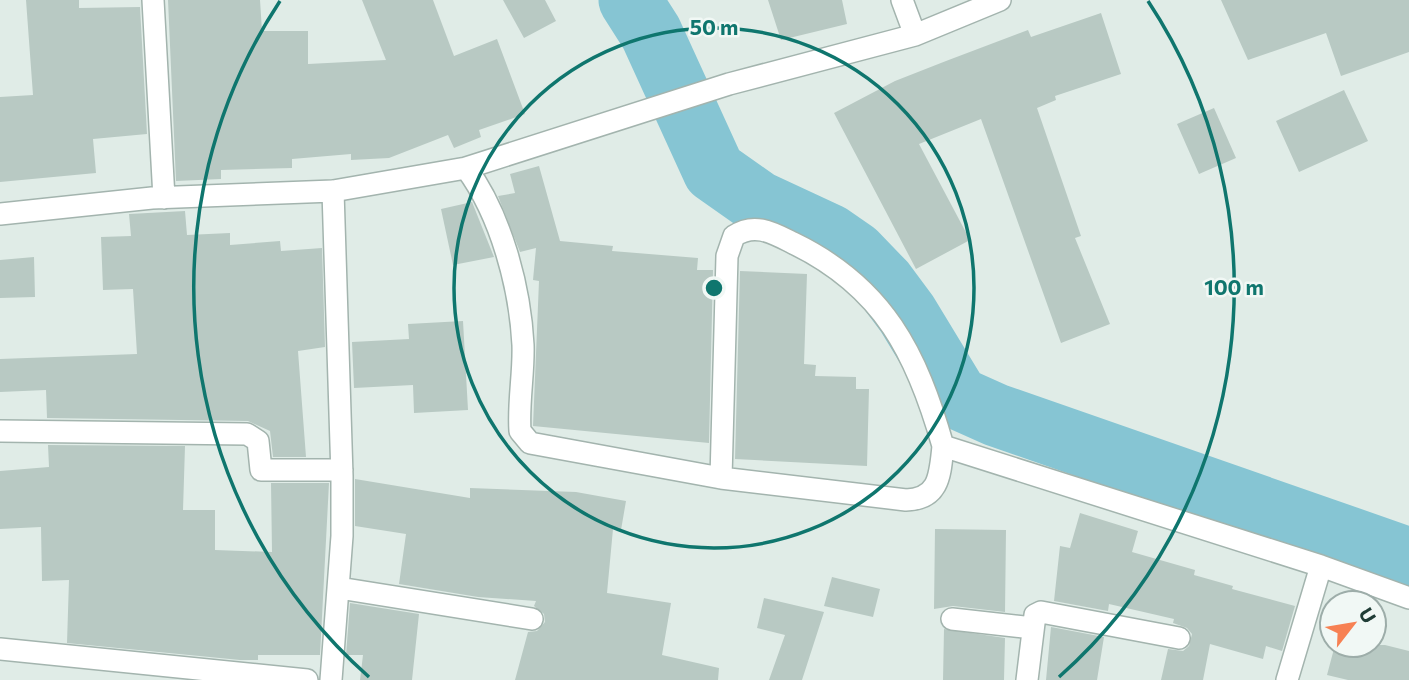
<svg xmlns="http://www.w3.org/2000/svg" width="1409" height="680" font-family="Commissioner,sans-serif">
  <rect width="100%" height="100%" fill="#e0ece7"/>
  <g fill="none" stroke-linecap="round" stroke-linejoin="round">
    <!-- river -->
    <path stroke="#86c5d3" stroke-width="63" d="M 630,0 L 651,33 L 714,171 L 758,202 L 829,235 L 855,253 L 884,283 L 907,314 L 958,398 L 996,415 L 1409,559"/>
  </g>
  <!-- building -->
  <path fill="#b8c9c3" d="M 26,0 L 79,0 L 79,8 L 140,7 L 147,134 L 93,139 L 96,173 L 0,182 L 0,97 L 33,95 Z
    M 168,0 L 260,0 L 262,31 L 308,31 L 308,64 L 386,60 L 362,0 L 433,0 L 454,56 L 497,39 L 525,114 L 479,130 L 481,137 L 454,148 L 448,135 L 389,158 L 351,160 L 351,154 L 292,159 L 292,168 L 221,170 L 221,179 L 176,181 Z
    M 503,0 L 545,0 L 556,21 L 524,38 Z
    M 768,0 L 842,0 L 847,24 L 781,40 Z
    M 1221,0 L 1409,0 L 1409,52 L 1341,76 L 1326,33 L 1248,60 Z
    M 1101,13 L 1121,74 L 1055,96 L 1056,100 L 1037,108 L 1081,236 L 1075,238 L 1110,324 L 1061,343 L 981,119 L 919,144 L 970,240 L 916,269 L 834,113 L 895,81 L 946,61 L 1028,30 L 1031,37 Z
    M 1344,90 L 1368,141 L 1299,172 L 1276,121 Z
    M 1214,108 L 1236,158 L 1199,174 L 1177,124 Z
    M 539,166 L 560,241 L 613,246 L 612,251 L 698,258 L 697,270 L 713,270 L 709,443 L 533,426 L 539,281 L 533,280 L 536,248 L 520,252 L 498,196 L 515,193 L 510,174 Z
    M 472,202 L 494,257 L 453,265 L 441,209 Z
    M 185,211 L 187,235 L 230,233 L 230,245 L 280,241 L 281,251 L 322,248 L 325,347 L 298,351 L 306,457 L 273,457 L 270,431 L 248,421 L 47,418 L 46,390 L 0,392 L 0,359 L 137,354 L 133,289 L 103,290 L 101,237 L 131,236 L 129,214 Z
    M 34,257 L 35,297 L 0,298 L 0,260 Z
    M 740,271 L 807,274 L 804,364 L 816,365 L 815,376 L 856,377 L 856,389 L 869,389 L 867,466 L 735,459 Z
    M 463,321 L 468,410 L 414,413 L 413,385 L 354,388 L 352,342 L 409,339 L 408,324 Z
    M 48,445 L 185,446 L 183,510 L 215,510 L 215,550 L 272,552 L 271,483 L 329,483 L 320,655 L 258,655 L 258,660 L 240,660 L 67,643 L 69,580 L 42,581 L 41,527 L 0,529 L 0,471 L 49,467 Z
    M 355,479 L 470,498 L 470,488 L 576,492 L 626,501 L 621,530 L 613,529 L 607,593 L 671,603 L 662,655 L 719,668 L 718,680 L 515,680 L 528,632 L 537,631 L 545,622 L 544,614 L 534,606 L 536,601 L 478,597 L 399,584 L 406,534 L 355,526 Z
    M 1080,513 L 1138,531 L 1132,552 L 1195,570 L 1194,575 L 1233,586 L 1232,589 L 1295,606 L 1282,651 L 1266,646 L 1263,659 L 1210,644 L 1203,680 L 1161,680 L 1168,649 L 1183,651 L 1189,646 L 1192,634 L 1187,628 L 1173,623 L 1174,619 L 1109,604 L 1108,611 L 1054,601 L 1060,546 L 1070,548 Z
    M 935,529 L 1006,530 L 1005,612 L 953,606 L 934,609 Z
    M 832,577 L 880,589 L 873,617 L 824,606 Z
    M 764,598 L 824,612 L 802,680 L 769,680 L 785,635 L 757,628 Z
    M 350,603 L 419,614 L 412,680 L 360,680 L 363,655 L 346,655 Z
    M 1051,627 L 1104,637 L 1097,680 L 1046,680 Z
    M 944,629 L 1005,638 L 1004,680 L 943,680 Z
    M 1335,645 L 1385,645 L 1409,651 L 1409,680 L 1348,680 L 1327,675 Z"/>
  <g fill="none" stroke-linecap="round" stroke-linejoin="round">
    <!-- minor casing -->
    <g stroke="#a3b4ae" stroke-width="24">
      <path id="minor" d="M 153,0 L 164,198
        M 902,0 L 915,35
        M 466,168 C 501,215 520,287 523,345 C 524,373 518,402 520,431 L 530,443 L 721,478 L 906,500 C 940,499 940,474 943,446 L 1321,566 L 1409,598
        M 0,214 L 152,198 L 333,191 L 466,168 L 729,84 L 915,35 L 1000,0
        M 0,431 L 247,434 L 258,441 L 261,470 L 342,470
        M 721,478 L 727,256 L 734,236 C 755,222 773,233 793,243 C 884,287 917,354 943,446
        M 339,588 L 532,619
        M 952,619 L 1033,628
        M 0,649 L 307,680
        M 331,680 L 342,536 L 342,476 L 333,191
        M 1027,680 L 1035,615 L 1041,612 L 1179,638
        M 1287,680 L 1321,566"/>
    </g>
    <!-- minor -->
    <use href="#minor" stroke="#fff" stroke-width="21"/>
  </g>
  <!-- distance rings -->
  <g fill="none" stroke="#0f766e" stroke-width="3.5">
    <circle cx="714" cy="288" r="260"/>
    <path d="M369 677A520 520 0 0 1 280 1M1148 1A520 520 0 0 1 1059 677"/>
  </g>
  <circle cx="714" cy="288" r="10" fill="#0f766e" stroke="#f1f8f5" stroke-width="3.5"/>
  <g font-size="21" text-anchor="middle" font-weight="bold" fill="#0f766e" stroke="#f1f8f5" stroke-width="5" stroke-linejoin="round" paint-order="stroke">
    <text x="714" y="35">50 m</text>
    <text x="1234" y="295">100 m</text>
  </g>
  <!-- north arrow -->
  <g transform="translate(1353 624) rotate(59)"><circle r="33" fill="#f1f8f5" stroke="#9dada9" stroke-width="2"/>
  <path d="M0-5L12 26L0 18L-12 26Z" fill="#f78153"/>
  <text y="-10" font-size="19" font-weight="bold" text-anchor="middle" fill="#203d36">U</text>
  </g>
</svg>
